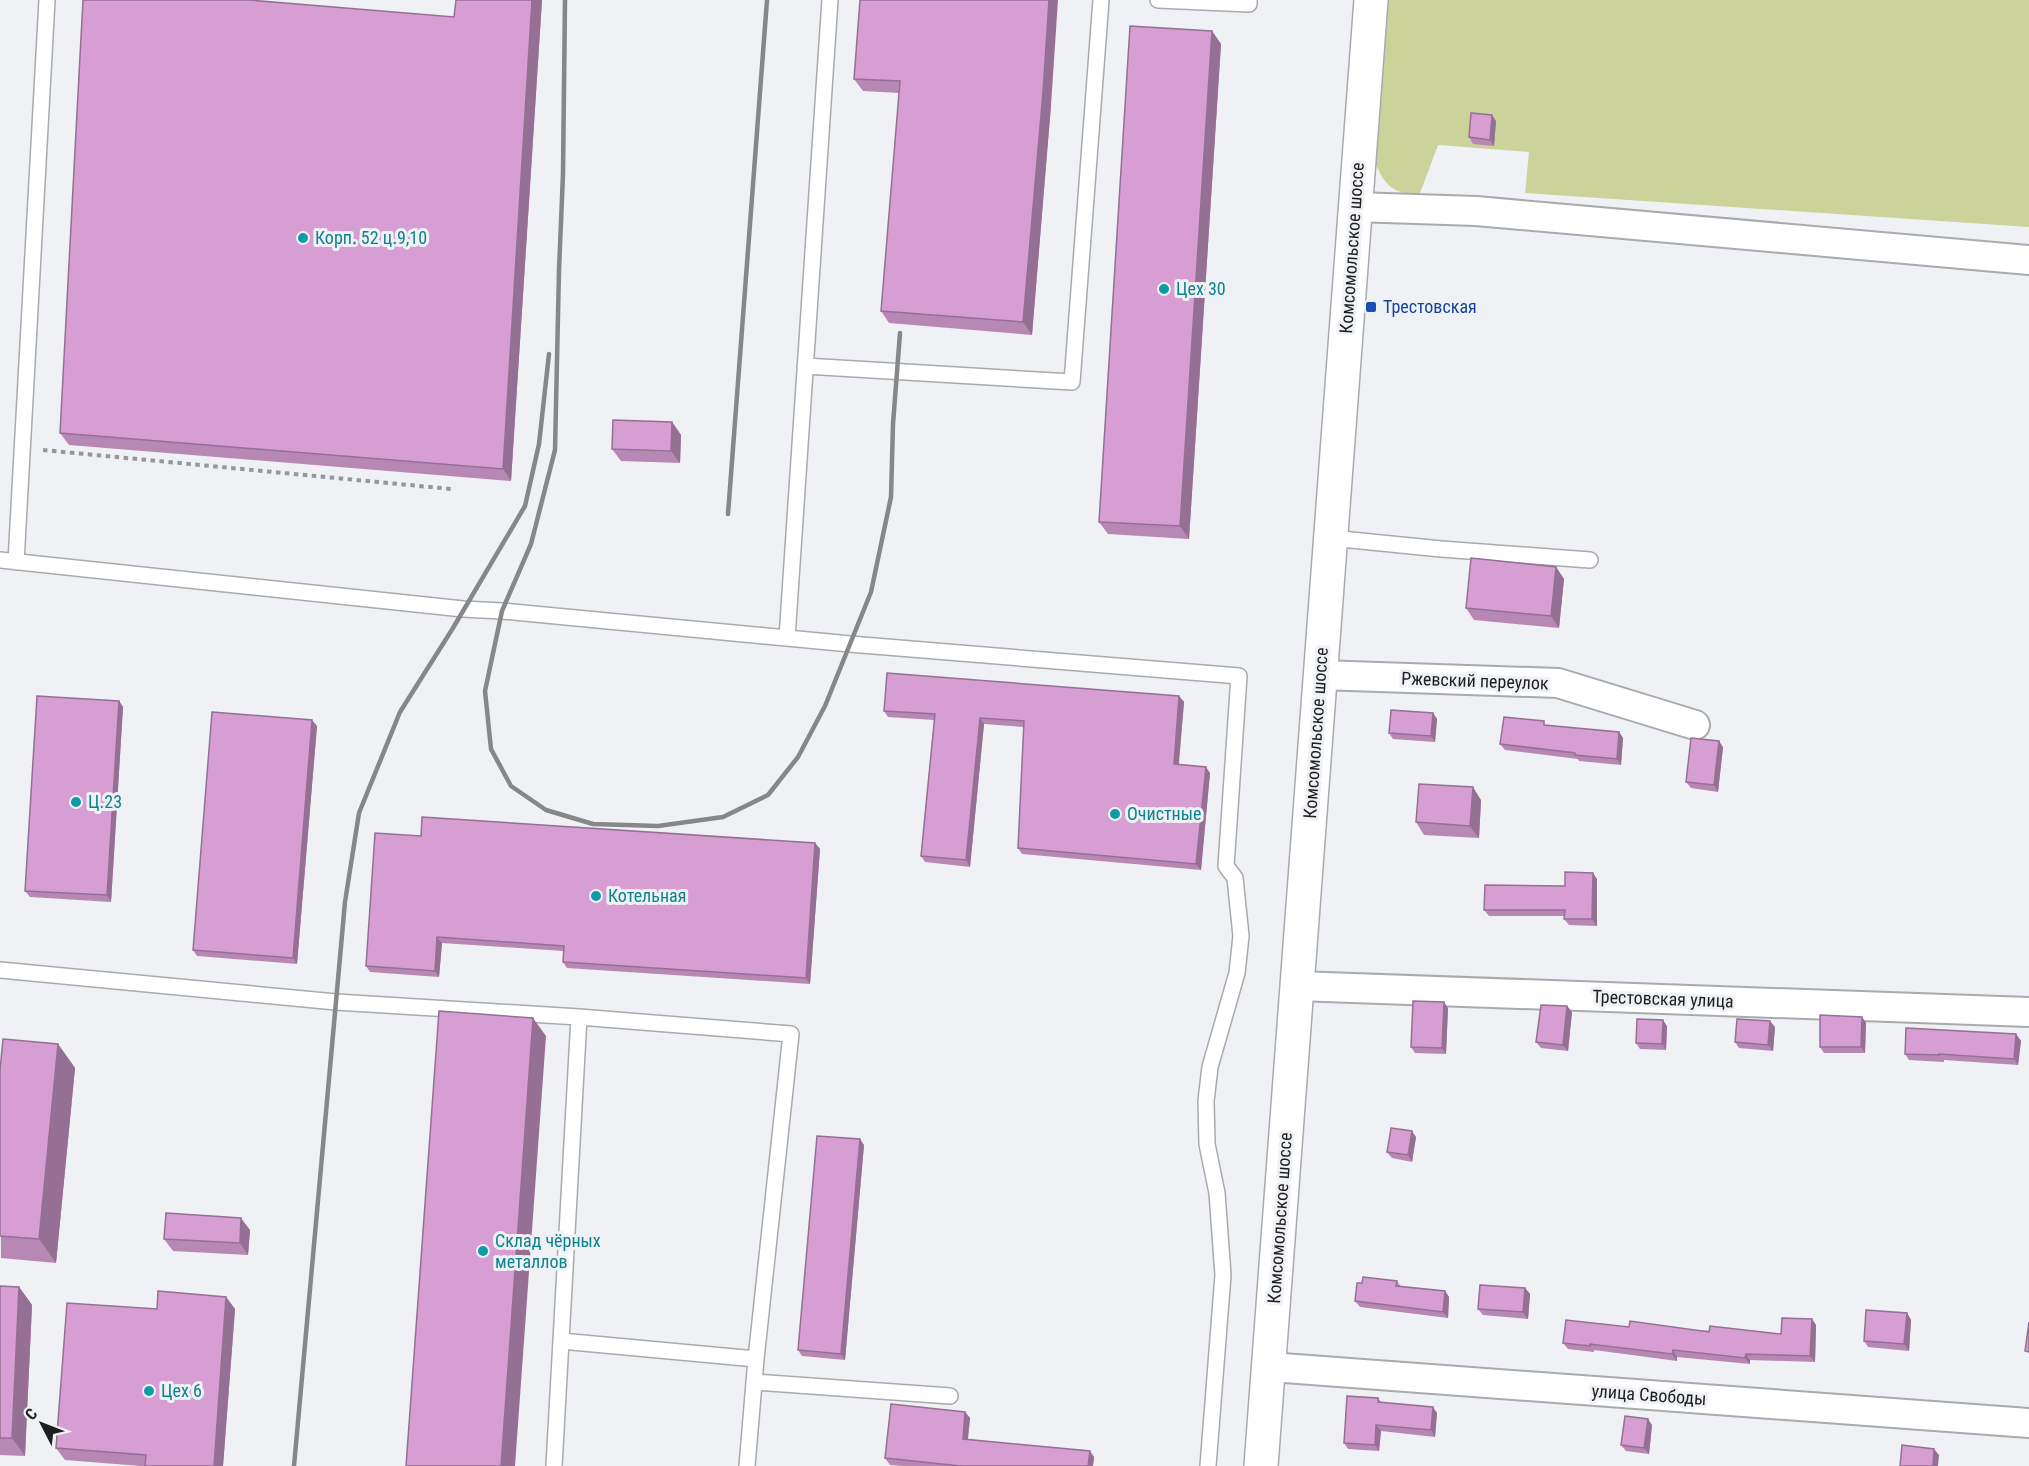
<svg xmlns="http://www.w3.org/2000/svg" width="2029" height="1466" font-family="'Roboto Condensed',sans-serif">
  <rect width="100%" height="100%" fill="#eff1f5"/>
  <!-- grass -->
  <path fill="#cbd39a" d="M 1387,0 L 2029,0 L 2029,227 L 1525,193 L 1529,152 L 1438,145 L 1419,196 C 1391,191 1387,188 1375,163 Z"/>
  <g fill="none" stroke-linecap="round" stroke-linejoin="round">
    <!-- service casing -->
    <g stroke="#a8aaad" stroke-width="18">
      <path id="service" d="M 1158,0 L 1249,4 L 1249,0
        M 805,366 L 1072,382 L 1101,0
        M 1331,538 L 1441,549 L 1590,560
        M 0,560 L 463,609 L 502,611 L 850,644 L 1239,676 L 1226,866 L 1235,878 L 1241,936 L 1237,973 L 1210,1067 L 1206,1101 L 1207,1144 L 1217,1193 L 1223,1275 L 1208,1466
        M 16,562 L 47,0
        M 787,638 L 830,0
        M 0,970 L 336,1002 L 579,1017 L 554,1466
        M 579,1017 L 791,1034 L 756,1359
        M 561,1341 L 756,1359 L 747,1466
        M 754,1382 L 950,1396"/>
    </g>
    <!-- minor casing -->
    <g stroke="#a8aaad" stroke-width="32">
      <path id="minor" d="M 1355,207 L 1476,211 L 2029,260
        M 1320,675 L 1558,683 L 1695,725
        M 1297,986 L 2029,1012
        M 1269,1367 L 2029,1423"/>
    </g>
    <!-- secondary casing -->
    <g stroke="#a8aaad" stroke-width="36">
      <path id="secondary" d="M 1261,1466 L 1371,0"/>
    </g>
    <!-- path -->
    <path stroke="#96979a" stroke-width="4" stroke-dasharray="4.5 4.5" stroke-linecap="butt" d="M 43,450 L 451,489"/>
    <!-- service -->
    <use href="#service" stroke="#fff" stroke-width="15"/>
    <!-- minor -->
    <use href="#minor" stroke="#fff" stroke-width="28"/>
    <!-- secondary -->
    <use href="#secondary" stroke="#fff" stroke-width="33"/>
    <!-- rail -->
    <path stroke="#858789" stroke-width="4.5" d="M 565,0 L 563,174 L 559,270 L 555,450 L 531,544 L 502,611 L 485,691 L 491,749 L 511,786 L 546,810 L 593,824 L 658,826 L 723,817 L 768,795 L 798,757 L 825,706 L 871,592 L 891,497 L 893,424 L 900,333
      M 728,514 L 767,0
      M 294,1466 L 345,902 L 359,813 L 400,712 L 453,628 L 525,506 L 539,444 L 549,354"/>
  </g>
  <!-- wall -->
  <path fill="#b888b5" d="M 456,0 L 542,0 L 511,481 L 69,445 L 60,433 L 454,17 Z
    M 860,0 L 1051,105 L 1032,335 L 889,323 L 881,311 L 899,93 L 863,91 L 854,79 Z
    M 1212,31 L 1221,44 L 1189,539 L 1108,534 L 1099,522 Z
    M 1496,121 L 1494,146 L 1473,144 L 1469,137 Z
    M 672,422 L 681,435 L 680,463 L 621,461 L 612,449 Z
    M 1556,567 L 1564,579 L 1559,628 L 1474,620 L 1466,608 Z
    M 1179,696 L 1184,702 L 1179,764 L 1210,773 L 1201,870 L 1022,854 L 1018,848 L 1024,727 L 984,724 L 970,867 L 925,862 L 921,856 L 934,720 L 888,717 L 884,711 Z
    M 119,701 L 123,707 L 111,902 L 30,897 L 25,891 Z
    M 1433,713 L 1437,719 L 1435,742 L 1393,739 L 1389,733 Z
    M 317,726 L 297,964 L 197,956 L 193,950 Z
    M 1547,726 L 1619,732 L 1623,738 L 1621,765 L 1579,761 L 1578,759 L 1505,750 L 1500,744 Z
    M 1723,747 L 1718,792 L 1691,788 L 1686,782 Z
    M 1481,800 L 1479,838 L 1424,835 L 1416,822 Z
    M 421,836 L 815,843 L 820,849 L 810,984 L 567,968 L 563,962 L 563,951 L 442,943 L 439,977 L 370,972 L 366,966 Z
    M 1597,879 L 1597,926 L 1569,925 L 1564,919 L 1564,916 L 1489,916 L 1484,910 L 1565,886 Z
    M 1567,1006 L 1572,1012 L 1568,1051 L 1541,1048 L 1536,1042 Z
    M 1448,1008 L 1446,1054 L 1415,1053 L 1411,1047 Z
    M 1862,1017 L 1866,1023 L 1865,1053 L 1824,1053 L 1820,1047 Z
    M 1667,1026 L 1666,1050 L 1640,1049 L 1636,1043 Z
    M 1775,1027 L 1773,1051 L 1739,1048 L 1735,1042 Z
    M 2016,1034 L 2021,1041 L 2018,1065 L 1944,1060 L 1944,1062 L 1909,1060 L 1905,1054 Z
    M 58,1044 L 75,1068 L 56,1263 L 1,1258 L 0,1070 Z
    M 1416,1137 L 1412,1162 L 1392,1158 L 1387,1152 Z
    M 864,1145 L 845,1360 L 802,1356 L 798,1350 Z
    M 250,1230 L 248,1255 L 173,1251 L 164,1239 Z
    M 1397,1281 L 1401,1287 L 1445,1291 L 1449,1297 L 1448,1318 L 1360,1307 L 1355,1301 L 1362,1283 Z
    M 0,1286 L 19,1287 L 32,1305 L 25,1456 L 0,1455 Z
    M 1525,1288 L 1530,1294 L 1528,1319 L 1483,1315 L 1478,1309 Z
    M 226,1297 L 235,1309 L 223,1466 L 141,1466 L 65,1460 L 56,1448 L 157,1309 Z
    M 1907,1313 L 1911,1320 L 1909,1351 L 1868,1347 L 1864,1341 Z
    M 1812,1319 L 1816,1325 L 1815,1362 L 1750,1360 L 1750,1364 L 1677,1357 L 1677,1361 L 1594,1350 L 1594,1352 L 1568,1349 L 1563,1343 L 1629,1327 L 1781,1334 Z
    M 1378,1398 L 1381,1402 L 1437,1413 L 1435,1437 L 1381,1431 L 1379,1451 L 1348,1449 L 1344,1443 Z
    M 965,1412 L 970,1418 L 968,1439 L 1094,1457 L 1093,1466 L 903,1466 L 890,1465 L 885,1458 Z
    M 1652,1425 L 1649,1454 L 1626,1451 L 1621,1445 Z"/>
  <!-- shaded-wall -->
  <path fill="#966f94" d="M 532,0 L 542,0 L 511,481 L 503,469 Z
    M 1049,0 L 1058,0 L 1051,105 L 1032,335 L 1023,322 Z
    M 1212,31 L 1221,44 L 1189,539 L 1180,526 Z
    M 1492,115 L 1496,121 L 1494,146 L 1490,140 Z
    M 672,422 L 681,435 L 680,463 L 671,451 Z
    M 1556,567 L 1564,579 L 1559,628 L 1551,616 Z
    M 1179,696 L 1184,702 L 1178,770 L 1174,764 Z
    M 119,701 L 123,707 L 111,902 L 107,895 Z
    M 1433,713 L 1437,719 L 1435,742 L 1431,736 Z
    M 980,718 L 984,724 L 970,867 L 966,860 Z
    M 312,720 L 317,726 L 297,964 L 293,958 Z
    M 1619,732 L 1623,738 L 1621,765 L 1617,759 Z
    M 1719,741 L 1723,747 L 1718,792 L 1714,785 Z
    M 1206,767 L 1210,773 L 1201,870 L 1196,864 Z
    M 1473,787 L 1481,800 L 1479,838 L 1470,826 Z
    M 815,843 L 820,849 L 810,984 L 806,978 Z
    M 1593,873 L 1597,879 L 1597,926 L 1592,919 Z
    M 437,937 L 442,943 L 439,977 L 435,971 Z
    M 1444,1002 L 1448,1008 L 1446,1054 L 1442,1048 Z
    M 1567,1006 L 1572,1012 L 1568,1051 L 1563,1045 Z
    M 1862,1017 L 1866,1023 L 1865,1053 L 1861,1047 Z
    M 533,1018 L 546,1036 L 515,1466 L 501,1466 Z
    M 1663,1020 L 1667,1026 L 1666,1050 L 1662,1044 Z
    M 1770,1021 L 1775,1027 L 1773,1051 L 1768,1045 Z
    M 2016,1034 L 2021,1041 L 2018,1065 L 2014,1059 Z
    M 58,1044 L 75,1068 L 56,1263 L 39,1239 Z
    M 1412,1131 L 1416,1137 L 1412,1162 L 1408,1155 Z
    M 860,1139 L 864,1145 L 845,1360 L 841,1354 Z
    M 241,1218 L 250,1230 L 248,1255 L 240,1243 Z
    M 19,1287 L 32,1305 L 25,1456 L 12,1438 Z
    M 1525,1288 L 1530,1294 L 1528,1319 L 1523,1312 Z
    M 1445,1291 L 1449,1297 L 1448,1318 L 1443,1312 Z
    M 226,1297 L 235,1309 L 223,1466 L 214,1466 Z
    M 1907,1313 L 1911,1320 L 1909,1351 L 1904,1344 Z
    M 1812,1319 L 1816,1325 L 1815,1362 L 1810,1356 Z
    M 1673,1350 L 1677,1357 L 1677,1361 L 1672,1354 Z
    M 1746,1354 L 1750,1360 L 1750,1364 L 1745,1358 Z
    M 1433,1407 L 1437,1413 L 1435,1437 L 1431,1430 Z
    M 965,1412 L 970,1418 L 967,1445 L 963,1439 Z
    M 1648,1419 L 1652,1425 L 1649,1454 L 1644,1448 Z
    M 1376,1425 L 1381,1431 L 1379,1451 L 1375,1445 Z
    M 1934,1449 L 1939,1455 L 1938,1466 L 1933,1466 Z
    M 1090,1451 L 1094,1457 L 1093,1466 L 1088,1466 Z"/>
  <!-- building -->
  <path fill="#d69ed3" stroke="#966f94" stroke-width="1.5" d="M 83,0 L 249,0 L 454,17 L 456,0 L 532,0 L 503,469 L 60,433 Z
    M 860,0 L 1049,0 L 1043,92 L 1023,322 L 881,311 L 900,81 L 854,79 Z
    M 1130,26 L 1212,31 L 1180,526 L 1099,522 Z
    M 1471,113 L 1492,115 L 1490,140 L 1469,137 Z
    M 613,420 L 672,422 L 671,451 L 612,449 Z
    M 1471,558 L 1556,567 L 1551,616 L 1466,608 Z
    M 887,673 L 1179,696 L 1174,764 L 1206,767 L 1196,864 L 1018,848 L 1024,721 L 980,718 L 966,860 L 921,856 L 935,714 L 884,711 Z
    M 37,696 L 119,701 L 107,895 L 25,891 Z
    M 1391,710 L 1433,713 L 1431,736 L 1389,733 Z
    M 212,712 L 312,720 L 293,958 L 193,950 Z
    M 1504,717 L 1544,721 L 1544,725 L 1619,732 L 1617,759 L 1575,755 L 1575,753 L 1500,744 Z
    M 1691,738 L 1719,741 L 1714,785 L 1686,782 Z
    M 1419,784 L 1473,787 L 1470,826 L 1416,822 Z
    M 422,817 L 815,843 L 806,978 L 563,962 L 564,946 L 437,937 L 435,971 L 366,966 L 375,833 L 421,836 Z
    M 1565,872 L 1593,873 L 1592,919 L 1564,919 L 1565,910 L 1484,910 L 1485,885 L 1565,886 Z
    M 1413,1001 L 1444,1002 L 1442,1048 L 1411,1047 Z
    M 1541,1005 L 1567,1006 L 1563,1045 L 1536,1042 Z
    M 439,1011 L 533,1018 L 501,1466 L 406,1466 Z
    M 1820,1015 L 1862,1017 L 1861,1047 L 1820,1047 Z
    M 1637,1019 L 1663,1020 L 1662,1044 L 1636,1043 Z
    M 1737,1019 L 1770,1021 L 1768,1045 L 1735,1042 Z
    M 1906,1028 L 2016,1034 L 2014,1059 L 1939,1054 L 1939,1055 L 1905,1054 Z
    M 3,1039 L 58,1044 L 39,1239 L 0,1236 L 0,1070 Z
    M 1391,1128 L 1412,1131 L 1408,1155 L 1387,1152 Z
    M 817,1136 L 860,1139 L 841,1354 L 798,1350 Z
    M 166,1213 L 241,1218 L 240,1243 L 164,1239 Z
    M 1363,1277 L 1397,1281 L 1396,1286 L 1445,1291 L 1443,1312 L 1355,1301 L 1357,1283 L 1362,1283 Z
    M 1480,1285 L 1525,1288 L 1523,1312 L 1478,1309 Z
    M 0,1286 L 19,1287 L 12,1438 L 0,1438 Z
    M 158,1291 L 226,1297 L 214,1466 L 145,1466 L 146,1455 L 56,1448 L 67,1303 L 157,1309 Z
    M 1866,1310 L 1907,1313 L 1904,1344 L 1864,1341 Z
    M 1782,1318 L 1812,1319 L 1810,1356 L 1746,1354 L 1745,1358 L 1673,1350 L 1672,1354 L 1590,1344 L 1590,1346 L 1563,1343 L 1566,1320 L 1629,1327 L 1630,1321 L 1709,1332 L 1710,1326 L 1781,1334 Z
    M 2029,1322 L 2029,1352 L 2025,1351 Z
    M 1347,1396 L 1378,1398 L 1378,1402 L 1433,1407 L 1431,1430 L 1376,1425 L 1375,1445 L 1344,1443 Z
    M 891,1404 L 965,1412 L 963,1439 L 1090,1451 L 1088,1466 L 961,1466 L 885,1458 Z
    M 1625,1416 L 1648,1419 L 1644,1448 L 1621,1445 Z
    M 1902,1445 L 1934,1449 L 1933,1466 L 1900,1466 Z"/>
  <!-- markers -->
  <g fill="#0f9aa8" stroke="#eff1f5" stroke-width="2">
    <circle cx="303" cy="238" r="6"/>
    <circle cx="1164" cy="289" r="6"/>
    <circle cx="76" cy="802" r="6"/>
    <circle cx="1115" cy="814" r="6"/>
    <circle cx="596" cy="896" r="6"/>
    <circle cx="483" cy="1251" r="6"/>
    <circle cx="149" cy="1391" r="6"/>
  </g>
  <rect fill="#1a4fb4" stroke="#eff1f5" stroke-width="2" x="1365" y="301" width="12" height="12" rx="3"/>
  <g text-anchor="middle" stroke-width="6" stroke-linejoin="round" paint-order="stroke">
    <!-- culture labels -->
    <g font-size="18" fill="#0d838f" stroke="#eff1f5" text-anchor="start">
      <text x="315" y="244">Корп. 52 ц.9,10</text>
      <text x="1176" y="295">Цех 30</text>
      <text x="88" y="808">Ц.23</text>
      <text x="1127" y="820">Очистные</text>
      <text x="608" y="902">Котельная</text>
      <text x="495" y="1247">Склад чёрных<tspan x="495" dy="21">металлов</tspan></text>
      <text x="161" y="1397">Цех 6</text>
    </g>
    <!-- street labels -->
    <g font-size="18" fill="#1d1e1f" stroke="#eff1f5">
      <text transform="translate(1352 248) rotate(-86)" y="6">Комсомольское шоссе</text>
      <text transform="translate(1475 681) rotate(2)" y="6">Ржевский переулок</text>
      <text transform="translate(1316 733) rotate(-86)" y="6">Комсомольское шоссе</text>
      <text transform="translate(1663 999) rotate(2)" y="6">Трестовская улица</text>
      <text transform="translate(1280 1218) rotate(-86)" y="6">Комсомольское шоссе</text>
      <text transform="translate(1649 1395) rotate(4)" y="6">улица Свободы</text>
    </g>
    <!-- transit labels -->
    <g font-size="18" fill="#164399" stroke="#eff1f5" text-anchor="start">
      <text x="1383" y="313">Трестовская</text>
    </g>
  </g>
  <!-- north arrow -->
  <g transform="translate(42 1424) rotate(312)" stroke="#eff1f5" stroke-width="4.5" paint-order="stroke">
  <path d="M0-4.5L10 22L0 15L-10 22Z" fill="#1d1e1f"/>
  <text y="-9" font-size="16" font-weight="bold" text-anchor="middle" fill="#1d1e1f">С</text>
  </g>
</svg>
